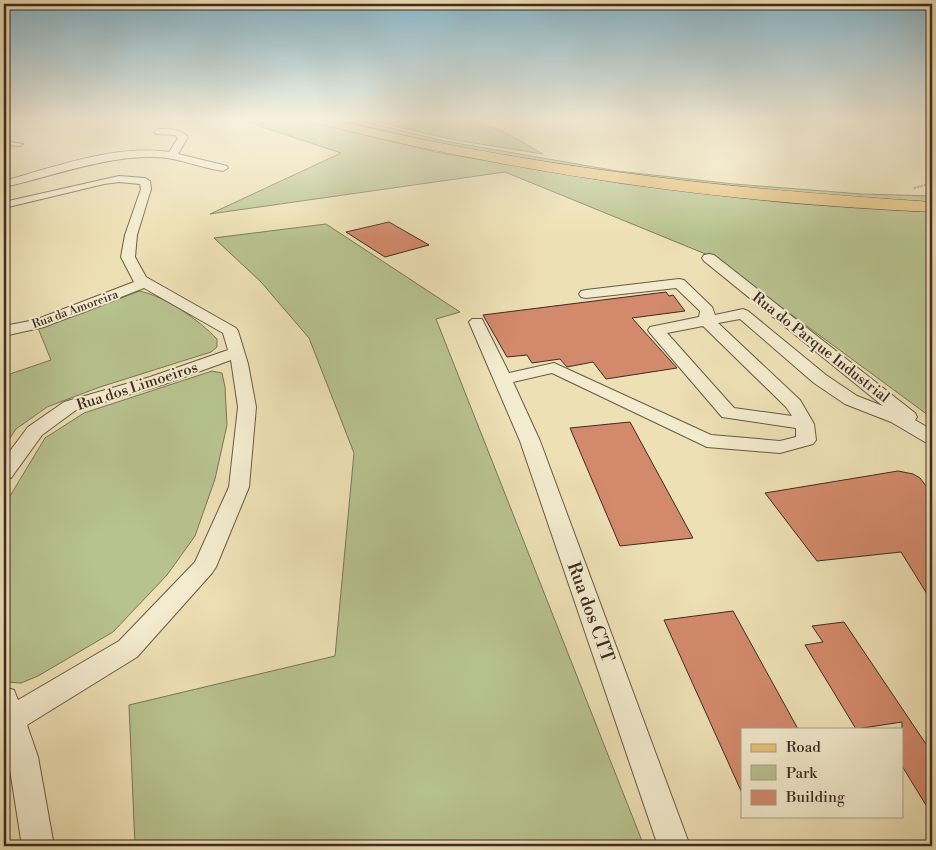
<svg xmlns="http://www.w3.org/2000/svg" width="936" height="850" font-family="'Libre Bodoni',serif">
  <rect width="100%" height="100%" fill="#ede0b4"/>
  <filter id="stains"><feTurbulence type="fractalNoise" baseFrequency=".004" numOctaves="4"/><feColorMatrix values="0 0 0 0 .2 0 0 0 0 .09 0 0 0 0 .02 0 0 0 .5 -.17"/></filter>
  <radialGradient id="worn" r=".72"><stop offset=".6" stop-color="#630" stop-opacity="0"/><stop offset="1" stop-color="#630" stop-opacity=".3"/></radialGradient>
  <!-- green -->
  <path fill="#b7c28e" stroke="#7a7658" d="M 238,119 L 302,119 L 435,152 L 625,184 L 789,203 L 932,212 L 932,418 L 713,257 L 505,172 L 210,214 L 341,153 Z
    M 336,119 L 353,119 L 439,140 L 617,171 L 734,184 L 862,194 L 932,196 L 932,202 C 732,190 530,170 336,119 Z
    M 364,119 L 472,119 L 483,125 L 501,130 L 543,154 L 455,140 Z
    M 326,224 L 460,312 L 436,319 L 644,846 L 135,846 L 129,705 L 335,656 L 354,453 L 309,338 L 261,282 L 214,238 Z
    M 139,291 C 165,296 199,320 217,339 L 217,347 L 211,352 L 100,387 L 47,407 L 16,429 L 4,447 L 4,376 L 51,360 L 38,328 L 81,314 Z
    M 212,371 L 222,373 L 225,387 L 227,425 L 215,479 L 195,536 L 167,575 L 113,632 L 38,676 L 21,683 L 6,682 L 4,679 L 4,506 L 45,438 L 84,413 Z"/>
  <!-- building -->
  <path fill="#d38a6c" stroke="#3e2b23" d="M 389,222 L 429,245 L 385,257 L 346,232 Z
    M 666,292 L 669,296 L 673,295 L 685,311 L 632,318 L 677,368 L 606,379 L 593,362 L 567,367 L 560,359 L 532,363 L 527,355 L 507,357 L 483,315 Z
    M 630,422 L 693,538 L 620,546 L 570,428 Z
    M 898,471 L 913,474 L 920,478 L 932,494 L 932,602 L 901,552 L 817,561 L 765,493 Z
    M 733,611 L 798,729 L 742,729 L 742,793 L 664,620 Z
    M 844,622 L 932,753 L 932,815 L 902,766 L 902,722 L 856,729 L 805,645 L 823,642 L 812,626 Z"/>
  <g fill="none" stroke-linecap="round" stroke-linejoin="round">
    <!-- service casing -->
    <g stroke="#6a5847" stroke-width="2">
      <path id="service" d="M 4,141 L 23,144 L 20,146 L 4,145 Z"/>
    </g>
    <!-- minor casing -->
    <g stroke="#6a5847" stroke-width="2">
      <path id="minor" d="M 159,129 C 171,129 179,128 188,137 L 178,154 L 227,166 L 228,168 L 223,171 C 200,168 178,157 155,157 C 103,156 54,176 4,187 L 4,181 C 54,167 117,144 169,152 L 178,138 L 175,135 L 156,134 L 154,132 Z
        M 119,176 L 145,178 L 150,181 L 151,189 L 137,235 L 135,257 L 146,277 L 236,328 L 238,331 L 248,364 L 256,407 L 249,487 L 216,567 L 212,573 L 137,657 L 27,725 L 38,757 L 54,846 L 22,846 L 8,757 L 4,743 L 4,687 L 14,690 L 18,700 L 119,641 L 195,562 L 229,487 L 238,407 L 231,360 L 162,385 L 76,410 L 42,435 L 11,478 L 4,480 L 4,459 L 28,427 L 64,402 L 150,377 L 228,350 L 223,333 L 144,288 L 44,327 L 4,336 L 4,326 L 35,320 L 134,282 L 121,257 L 125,235 L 141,189 L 140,184 L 119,182 L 104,184 L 4,208 L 4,202 Z
        M 709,254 L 714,255 L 915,413 L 917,417 L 915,420 L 932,430 L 932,444 L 925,442 L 891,422 L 845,404 L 814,383 L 740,319 L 718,323 L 800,400 L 814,424 L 816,440 L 813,444 L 780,453 L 707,447 L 552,373 L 513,382 L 540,441 L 690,846 L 658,846 L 520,441 L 469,322 L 472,319 L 482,319 L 509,373 L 554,363 L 711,435 L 780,441 L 796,437 L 796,428 L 722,417 L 650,333 L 648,330 L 650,327 L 699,317 L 700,311 L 676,288 L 586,298 L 581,297 L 579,294 L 581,291 L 586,290 L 679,279 L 684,280 L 712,307 L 715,315 L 743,309 L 748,311 L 826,375 L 857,396 L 883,406 L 704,261 L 702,258 L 704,255 ZM 703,326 L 786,407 L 792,416 L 734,408 L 667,333 Z"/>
    </g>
    <!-- primary casing -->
    <g stroke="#3e2b23" stroke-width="1">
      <path id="primary" d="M 309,119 L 331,119 C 528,167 729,189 932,202 L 932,212 C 722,203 514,173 311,122 Z"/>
    </g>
    <!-- path -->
    <path stroke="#3e2b23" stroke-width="2" stroke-dasharray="0.5 1" stroke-linecap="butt" d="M 914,188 L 932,183"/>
    <!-- service -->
    <use href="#service" fill="#f3ebce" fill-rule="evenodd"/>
    <!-- minor -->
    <use href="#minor" fill="#f3ebce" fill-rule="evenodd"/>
    <!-- primary -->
    <use href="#primary" fill="#e6c07a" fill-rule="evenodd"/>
  </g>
  <!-- sky -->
  <linearGradient id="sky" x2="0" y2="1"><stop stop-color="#89b8ce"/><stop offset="0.5" stop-color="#f7f1dd"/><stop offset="1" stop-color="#f7f1dd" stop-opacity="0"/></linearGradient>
  <rect width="936" height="238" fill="url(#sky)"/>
  <g text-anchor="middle" stroke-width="4" stroke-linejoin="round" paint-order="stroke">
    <!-- far-street labels -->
    <g font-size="12" fill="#3e2b23" stroke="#f3ebce">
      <text transform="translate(75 309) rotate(-20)" y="4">Rua da Amoreira</text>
    </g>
    <!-- street labels -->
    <g font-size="15" fill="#3e2b23" stroke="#f3ebce">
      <text transform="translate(821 347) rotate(38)" y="5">Rua do Parque Industrial</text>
      <text transform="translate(137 386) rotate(-18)" y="5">Rua dos Limoeiros</text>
    </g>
    <!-- near-street labels -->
    <g font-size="18" fill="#3e2b23" stroke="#f3ebce">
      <text transform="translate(591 612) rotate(70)" y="6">Rua dos CTT</text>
    </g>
  </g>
  <!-- margin -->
  <rect width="936" height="850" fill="none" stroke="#ede0b4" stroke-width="20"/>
  <rect x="5" y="5" width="926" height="840" fill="none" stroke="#3e2b23" stroke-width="2.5"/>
  <rect x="10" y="10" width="916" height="830" fill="none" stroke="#3e2b23"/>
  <!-- legend -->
  <rect x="741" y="728" width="162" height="90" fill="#f3ebce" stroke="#ab9e8a"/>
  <rect x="751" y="744" width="25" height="8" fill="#e6c07a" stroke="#ab9e8a"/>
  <text x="786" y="752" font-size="15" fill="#3e2b23">Road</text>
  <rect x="751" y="765" width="25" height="15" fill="#b7c28e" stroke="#ab9e8a"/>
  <text x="786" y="778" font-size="15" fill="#3e2b23">Park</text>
  <rect x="751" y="790" width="25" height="15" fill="#d38a6c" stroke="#ab9e8a"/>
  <text x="786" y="802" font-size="15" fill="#3e2b23">Building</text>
  <rect width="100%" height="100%" filter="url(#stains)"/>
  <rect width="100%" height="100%" fill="url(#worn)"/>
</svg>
